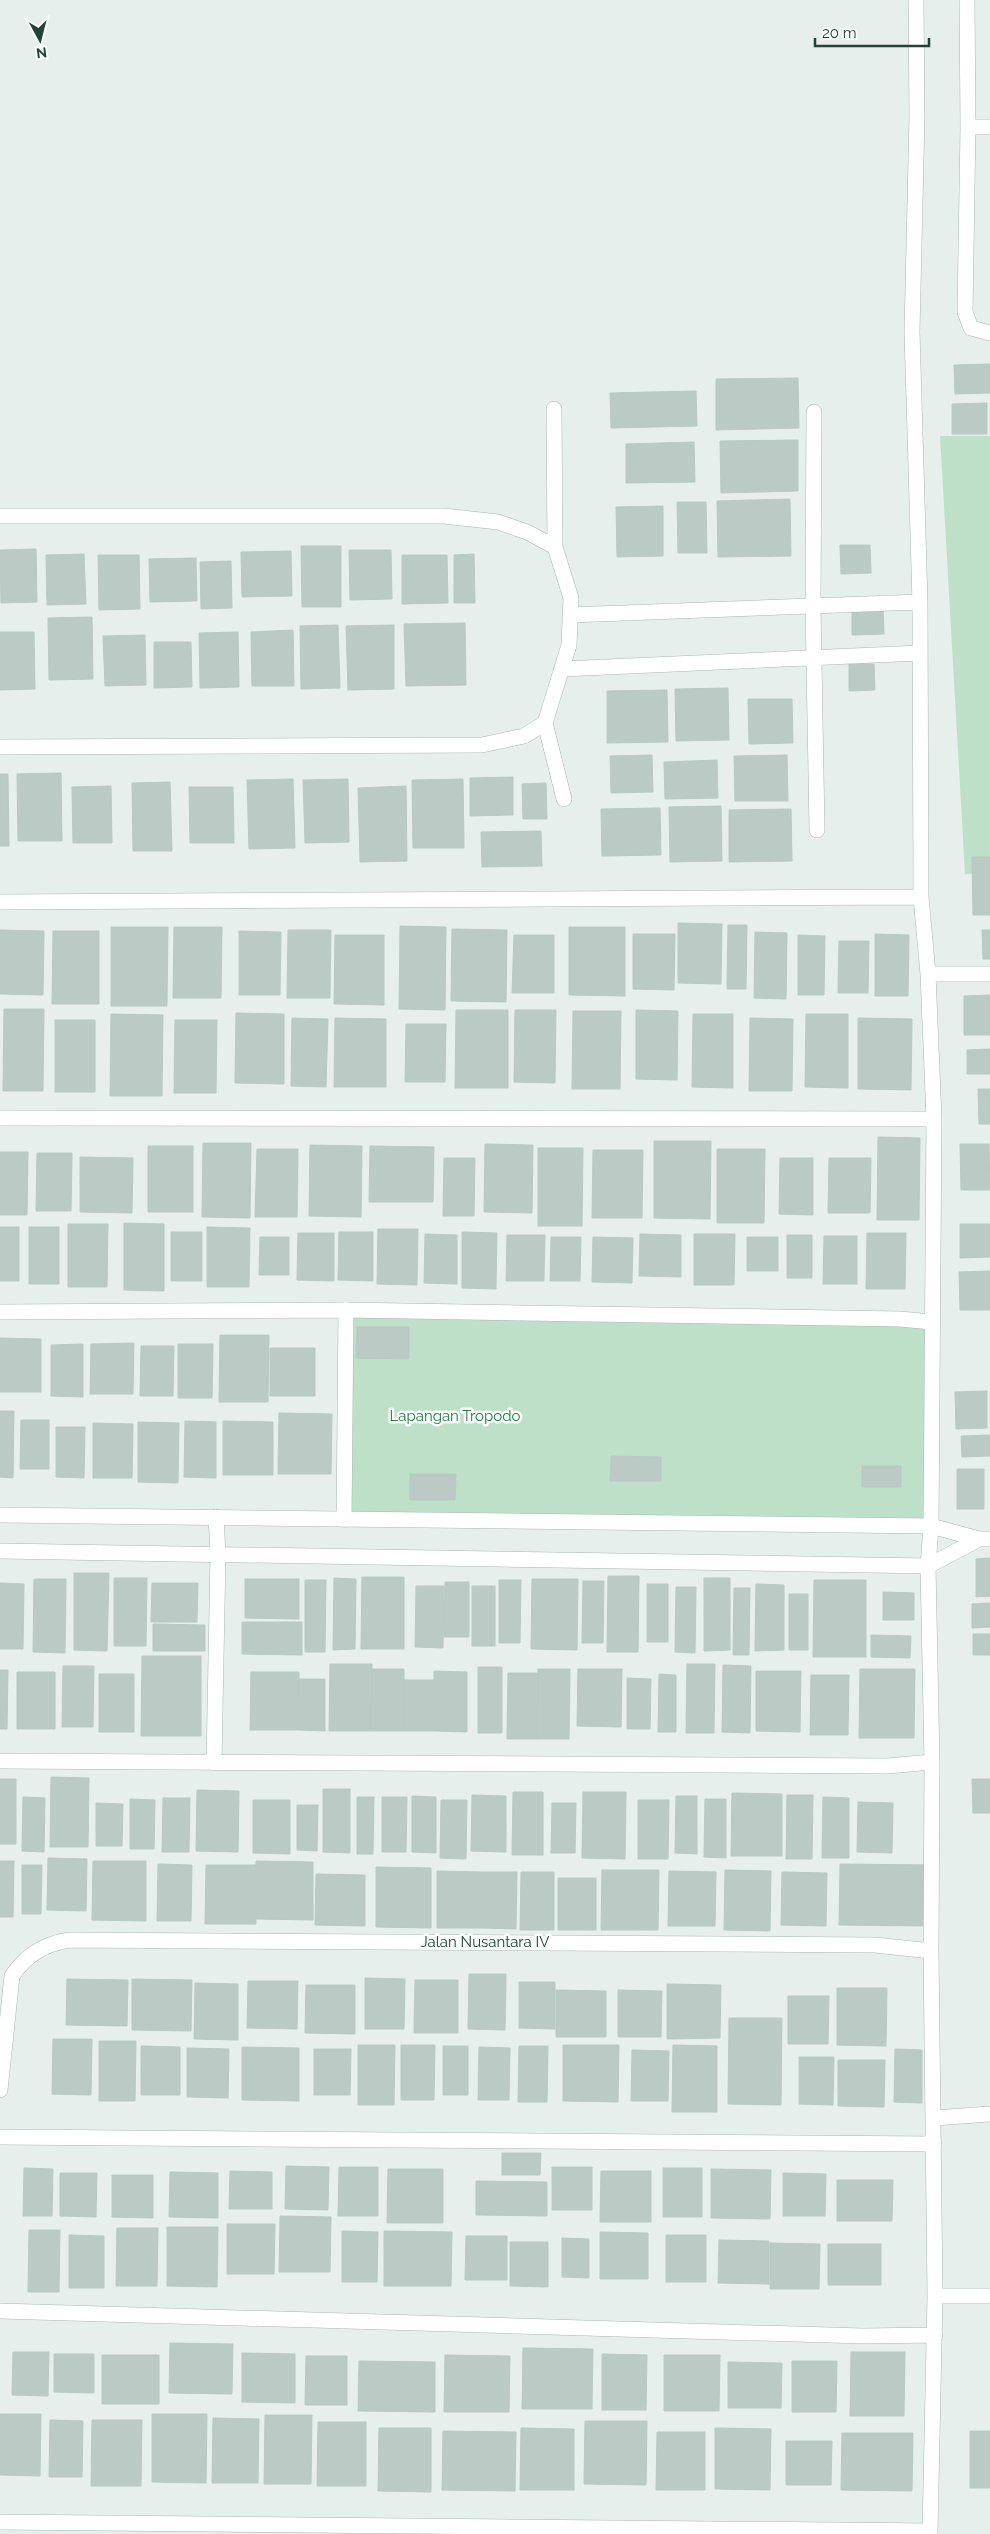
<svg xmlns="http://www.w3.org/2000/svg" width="990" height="2534" font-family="Raleway,sans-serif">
	<rect width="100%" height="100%" fill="#e6efeb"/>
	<!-- green -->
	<path fill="#bfe0c8" d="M940,436H990V873L965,874Z
		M346,1310L932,1322L931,1526L344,1520Z"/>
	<!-- building -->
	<path fill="#bbcac4" stroke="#b8c9c2" d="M990,364V393L955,394L954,365Z
		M798,378L799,428L716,430V379Z
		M696,391L697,426L611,428L610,393Z
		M987,403V434H952V404Z
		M798,440V491L721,493L720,441Z
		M694,442L695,482L626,483V444Z
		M790,499L791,556L718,557L717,501Z
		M677,502H706L707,553H678Z
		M663,506V556L617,557L616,507Z
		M840,545H870L871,573L841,574Z
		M301,546H341V607H302Z
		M36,549L37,602L1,603L0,550Z
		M349,550H391L392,599L350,600Z
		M291,551L292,596L242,597L241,552Z
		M84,554L86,604L47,605L46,555Z
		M474,554L475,603H454V555Z
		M98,555H139L140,609L99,610Z
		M402,555H447L448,603L402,604Z
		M196,558L197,601L150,602L149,559Z
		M231,561L232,608L201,609L200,562Z
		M852,608H883L884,634L852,635Z
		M92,617L93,679L49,680L48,618Z
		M465,623L466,685L406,686L404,624Z
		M338,625L340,688L301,689L300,626Z
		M394,625V689L348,690L346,626Z
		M293,630L294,686H252L251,632Z
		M0,632H34L35,689L0,690Z
		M238,632L239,687L200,688L199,633Z
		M145,635L146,685L105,686L103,636Z
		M154,642H191L192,687L154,688Z
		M849,664H874L875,690L849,691Z
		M728,688L729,740L676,741L675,689Z
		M667,690L668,742L607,743V691Z
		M748,699H792L793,743L749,744Z
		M652,755L653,792L611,793L610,756Z
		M787,755L788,801H735L734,756Z
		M717,760L718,798L665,799L664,762Z
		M61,773L62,841H18L17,774Z
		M0,774H8L9,846H0Z
		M513,777V815L470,816V778Z
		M293,779L295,848L249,849L247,780Z
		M348,779L349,842L305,843L303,780Z
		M463,779L464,848H413L412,780Z
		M170,782L172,851H133L132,783Z
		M546,783L547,819H523L522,784Z
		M111,786L112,843H73L72,787Z
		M406,786L407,861L360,862L358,788Z
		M189,787H233L234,843H190Z
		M721,806L722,861L670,862L669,807Z
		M660,808L661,855L602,856L601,809Z
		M791,809L792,861L729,862V810Z
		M541,831L542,866L482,867L481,832Z
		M972,857H990V915H973Z
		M678,923L722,924L721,984L678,983Z
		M728,925H747L746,989H727Z
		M400,926L446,927L445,1010L399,1009Z
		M111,927H168L167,1006H111Z
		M174,927H222L221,998H173Z
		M569,927H625V996L569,995Z
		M452,929L507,930L506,1002L451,1001Z
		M0,930L44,931L43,995L0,994Z
		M288,930H331L330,998H287Z
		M982,930H990V959H983Z
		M53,931H99V1004H52Z
		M239,931L281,932L280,995H239Z
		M755,932L787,933L786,999L754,998Z
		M633,934H675L674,990L633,989Z
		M875,934L909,935L908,996H875Z
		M335,935H384V1005L334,1004Z
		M514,935H554V993H512Z
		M798,935L825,936L824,995H798Z
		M839,941H869L868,993H838Z
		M990,995V1035H964V996Z
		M4,1009H44L43,1091H3Z
		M456,1010H508V1088H455Z
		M515,1010H556L555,1083L514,1082Z
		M636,1010L678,1011L677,1080L636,1079Z
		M573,1011H621L620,1089H572Z
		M236,1013L284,1014V1084L235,1083Z
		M111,1014L163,1015L162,1096H110Z
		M693,1014H733V1088L692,1087Z
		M806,1014H848V1088L805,1087Z
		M292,1018L328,1019L326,1087L291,1086Z
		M335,1018L386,1019V1087H334Z
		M750,1018L793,1019L792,1091H749Z
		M858,1018L912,1019L911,1090L858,1089Z
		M55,1020H95V1092H55Z
		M175,1020H217L216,1093H174Z
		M406,1024H446L445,1082H405Z
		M990,1049V1074H967V1050Z
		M978,1089H990V1124H979Z
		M878,1137L920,1138L919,1220H877Z
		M654,1141H711L710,1219L654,1218Z
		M203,1143H251L250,1218L202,1217Z
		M485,1144L533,1145L532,1213L484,1212Z
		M960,1144H989L990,1190H961Z
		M310,1145L362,1146L361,1217L309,1216Z
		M148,1146H193V1212H148Z
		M370,1146L434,1147L433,1202H369Z
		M538,1148H583L582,1226H538Z
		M257,1149H298L297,1217H255Z
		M717,1149H765L764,1223H717Z
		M593,1150H643L642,1218H592Z
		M0,1152H28L27,1215H0Z
		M37,1153H72L71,1211H36Z
		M80,1157L133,1158L132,1213L80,1212Z
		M444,1158H475L474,1216H443Z
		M780,1158H813V1215L779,1214Z
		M829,1158H871L870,1213H828Z
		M124,1223L164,1224V1291L124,1290Z
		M68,1224H108L107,1287H68Z
		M960,1224H990V1257L960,1258Z
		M0,1227H19V1281H0Z
		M29,1227H59V1284H29Z
		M207,1227L250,1228L249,1287H207Z
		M378,1229H418L417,1285L377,1284Z
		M171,1232H202V1281H171Z
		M339,1232H373V1281L338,1280Z
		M462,1232L497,1233L496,1289L462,1288Z
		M298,1233H334V1281L297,1280Z
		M867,1233H906L905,1289H866Z
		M425,1234L457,1235V1284L424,1283Z
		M640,1234L681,1235V1277L639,1276Z
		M694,1234H735L734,1285H694Z
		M507,1235H545L544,1281H506Z
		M787,1235H812V1278H787Z
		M824,1236H857V1284H823Z
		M260,1237H289V1275H259Z
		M551,1237H581L580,1281H550Z
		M593,1237L633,1238L632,1283L592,1282Z
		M747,1237H778V1271H747Z
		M990,1271V1310H960L959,1272Z
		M357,1327H409V1359L356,1358Z
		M220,1335H269L268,1402H219Z
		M0,1338L41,1339V1392H0Z
		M134,1343L133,1394H90L91,1344Z
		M83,1344V1397L51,1396V1345Z
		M178,1344H213L212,1398H178Z
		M141,1346H174L173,1396H140Z
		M270,1348H315V1396H270Z
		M987,1391V1428L956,1429L955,1392Z
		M0,1411H14L13,1478L0,1477Z
		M279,1413L332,1414L331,1474H278Z
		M21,1420H49V1469H20Z
		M185,1421L216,1422V1478L184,1477Z
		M223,1421L273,1422V1475H223Z
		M138,1422L179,1423L178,1483L138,1482Z
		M93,1423L133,1424L132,1478H93Z
		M56,1427H85L84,1478L56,1477Z
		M990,1435V1456L962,1457L961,1436Z
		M611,1456L661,1457V1481H610Z
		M862,1466H901V1487H862Z
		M957,1469H984V1509H957Z
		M410,1474H456L455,1500H410Z
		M990,1558V1596L976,1597V1559Z
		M74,1573H109L107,1651L74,1650Z
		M608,1576H639L638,1652H607Z
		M362,1577H404V1649H361Z
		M114,1578H147L146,1646H114Z
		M334,1578L356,1579L355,1649L333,1650Z
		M704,1578H730V1650L704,1651Z
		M34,1579H66L65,1653L33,1652Z
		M245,1579H299V1619L245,1618Z
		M532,1579H578L577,1650L531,1649Z
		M305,1580H326L325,1652H305Z
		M499,1580H521L520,1643H499Z
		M814,1580H866V1657H813Z
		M583,1581H604L603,1643H582Z
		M445,1582H469V1637H444Z
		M0,1583L24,1584L23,1649H0Z
		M152,1583H198L197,1622H151Z
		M647,1584H668V1642H647Z
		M756,1584L784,1585V1650L755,1651Z
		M416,1586H444L443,1648L415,1647Z
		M472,1586H495V1646H472Z
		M676,1587H696L695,1653L675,1652Z
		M734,1588H750L749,1655H733Z
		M883,1592L914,1593V1620H883Z
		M789,1594H808V1650H789Z
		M990,1603V1627L972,1628V1604Z
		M242,1622H302V1655L242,1654Z
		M153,1624L205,1625V1651H153Z
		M973,1634H990V1655H973Z
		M871,1635L911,1636L910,1658L871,1657Z
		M142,1656H201V1736H141Z
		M330,1664H372L371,1731H329Z
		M687,1664H715L714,1733H686Z
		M723,1665L751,1666L750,1733L722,1732Z
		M63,1666H94L93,1727H62Z
		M478,1667H502V1733H478Z
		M372,1669H404V1731H371Z
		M538,1669H570L569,1739H537Z
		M578,1669H622L621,1727L577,1726Z
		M860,1669H915L914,1738H859Z
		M0,1670H8L7,1729H0Z
		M434,1671L467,1672V1732L434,1731Z
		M756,1671H801L800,1732L756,1731Z
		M17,1672H55V1729H17Z
		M251,1672H299L298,1730H250Z
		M508,1673H538L537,1739H507Z
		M99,1674H134V1732H99Z
		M659,1674L676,1675V1732H658Z
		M811,1675H849L848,1735H810Z
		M627,1678L651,1679L650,1729H627Z
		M298,1679H325V1731L298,1730Z
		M404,1680H434V1731H404Z
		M51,1777L89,1778L88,1847H50Z
		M0,1779H16V1844H0Z
		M972,1779H990V1813H973Z
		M323,1789H350V1853L323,1852Z
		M197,1790L239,1791L238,1852L196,1851Z
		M513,1792H543V1855H512Z
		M583,1792H626L625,1859L582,1858Z
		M732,1793L782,1794V1856H731Z
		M472,1795L506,1796V1852L471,1851Z
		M787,1795H813L812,1859H786Z
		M412,1796L436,1797V1853L412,1852Z
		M676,1796H697V1854L675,1853Z
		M23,1797L45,1798L44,1852L22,1851Z
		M357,1797H374L373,1854H357Z
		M382,1797H407L406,1852H382Z
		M823,1797L849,1798V1858H822Z
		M163,1798H190L189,1852H162Z
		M130,1799L155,1800L154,1849H130Z
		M705,1799H726V1858L704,1857Z
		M253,1800H290V1854L253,1853Z
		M441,1800H467L466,1859L440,1858Z
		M638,1800H669L668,1859H638Z
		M858,1802L893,1803L892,1853L857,1852Z
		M96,1803L123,1804L122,1846H96Z
		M552,1803H576L575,1853H551Z
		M297,1805H318L317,1851L297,1850Z
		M48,1858L87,1859L86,1911L47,1910Z
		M0,1861H14L13,1917H0Z
		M93,1861H146V1921L92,1920Z
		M256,1861L313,1862V1920L256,1919Z
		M158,1864L192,1865L191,1921H157Z
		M840,1864L928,1865L927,1926L839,1925Z
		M22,1865H42L41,1914H22Z
		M206,1865H256V1924H205Z
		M376,1867L431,1868V1928L376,1927Z
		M602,1870H659L658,1930H601Z
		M725,1870L771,1871L770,1931L724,1930Z
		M437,1871L481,1872V1928H437Z
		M669,1871L716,1872L715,1926H668Z
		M481,1872H517L516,1929L481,1928Z
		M521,1872H554V1930H520Z
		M782,1872L827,1873L826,1926L781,1925Z
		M316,1874L365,1875V1926L315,1925Z
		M558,1878H596V1930H558Z
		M469,1974H506L505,2030L468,2029Z
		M365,1978L405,1979L404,2029H365Z
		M67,1979L128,1980L127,2026L66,2025Z
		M132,1979L192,1980L191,2031L132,2030Z
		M415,1980H458V2033H414Z
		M248,1981H298L297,2029L247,2028Z
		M519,1982H555V2029L519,2028Z
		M195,1983L238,1984V2040L194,2039Z
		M667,1984L721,1985L720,2038L667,2039Z
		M306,1985H355V2034L305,2033Z
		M837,1988H887L886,2046L837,2045Z
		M556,1990L606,1991V2037H556Z
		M618,1990L662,1991L661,2037H618Z
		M788,1996H829L828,2044H788Z
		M729,2018H782L781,2105L728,2104Z
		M53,2039H92L91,2095L52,2094Z
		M99,2041H136L135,2101H99Z
		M358,2045H395L394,2105H358Z
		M401,2045H435L434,2100H401Z
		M563,2045H619L618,2102L563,2101Z
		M673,2045L717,2046V2112H672Z
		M141,2046L180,2047V2095H141Z
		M443,2046H468V2095H443Z
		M519,2046H548L547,2102H518Z
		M242,2047L299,2048V2101L242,2100Z
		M479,2047L510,2048L509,2100H478Z
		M187,2048L229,2049L228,2098L187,2097Z
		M314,2049H351L350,2095H314Z
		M895,2049L922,2050V2103L894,2102Z
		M632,2050L669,2051L668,2101H631Z
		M799,2057H834L833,2105L799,2104Z
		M838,2060H885L884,2107L838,2106Z
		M502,2153H541L540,2175H502Z
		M286,2166L329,2167L328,2210L285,2209Z
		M339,2167H378V2216H338Z
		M552,2167H592V2210H552Z
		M24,2168L53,2169L52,2216H23Z
		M663,2168H702V2217H663Z
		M388,2169H443V2223H387Z
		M711,2169L771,2170L770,2219L711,2218Z
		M230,2171L272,2172V2209H229Z
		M601,2171H651V2222H600Z
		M170,2172L218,2173V2218L169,2217Z
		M60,2173H97L96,2217L60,2216Z
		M783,2173L826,2174L825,2216H783Z
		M112,2175H153V2218L112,2217Z
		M837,2180H893L892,2221H837Z
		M476,2181L547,2182V2216L476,2215Z
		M280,2216L331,2217L330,2272H279Z
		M227,2224H275L274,2274H227Z
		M167,2227H218L217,2287L167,2286Z
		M117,2228H158L157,2286H116Z
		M29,2230H60L59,2292H28Z
		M342,2231L378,2232L377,2282H342Z
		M384,2231L452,2232L451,2286H384Z
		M600,2232L648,2233V2279H600Z
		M69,2235L104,2236V2288H69Z
		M666,2235H706V2282H666Z
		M466,2236H507V2280H465Z
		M562,2238L589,2239V2278L562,2277Z
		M719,2240L769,2241V2284L718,2283Z
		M510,2242H548V2287L510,2286Z
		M770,2243L820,2244L819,2289H770Z
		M828,2244H881V2285H828Z
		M170,2343L233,2344L232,2394L169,2393Z
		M523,2348L593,2349L592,2409H522Z
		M13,2352H49L48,2396L12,2395Z
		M851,2352H905L904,2416H850Z
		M242,2353L295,2354V2403L242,2402Z
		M54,2354H94V2393L54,2392Z
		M602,2354L647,2355L646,2410H602Z
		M102,2355H159V2404H102Z
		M445,2355L510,2356L509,2412H444Z
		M664,2355H720L719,2411H664Z
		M306,2356H347V2405H305Z
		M359,2361L435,2362V2412L358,2411Z
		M792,2361H837L836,2412H792Z
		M728,2362L782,2363L781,2408H728Z
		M0,2414H41L40,2476L0,2475Z
		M152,2414H207L206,2483L152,2482Z
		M265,2415H312L311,2484H264Z
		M213,2418L259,2419L258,2483H212Z
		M50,2420L83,2421L82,2477H49Z
		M92,2420H142L141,2486H91Z
		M585,2421H647L646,2485L584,2484Z
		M318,2422H366V2486H317Z
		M379,2428H431V2492L378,2491Z
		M521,2428L574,2429V2490H520Z
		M715,2428L771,2429L770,2490L715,2489Z
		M443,2431L516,2432L515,2491L442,2490Z
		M970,2431H990V2488H970Z
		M657,2432H705V2490H656Z
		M842,2433H913L912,2491L841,2490Z
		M786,2441H832L831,2485H786Z"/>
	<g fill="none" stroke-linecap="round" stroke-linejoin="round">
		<defs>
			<path id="minor" d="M916,0L917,116L912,332L920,602L921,897L928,974L934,1119L931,1526L928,1566L932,1762L931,1951L935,2296L930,2534
				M967,0L968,127L965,312L971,328L990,333
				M968,127H990
				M554,409L555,547L571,598L569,645L545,723L564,799
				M814,412L813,607L817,830
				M0,516H444L498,522L527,532L555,547
				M570,615L920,602
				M562,669L920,653
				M0,747L482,745L524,736L545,723
				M0,902L921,897
				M928,974H990
				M0,1118L934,1119
				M0,1312L346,1310L900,1319L932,1322
				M0,1515L931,1526L979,1539H990
				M344,1520L346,1310
				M0,1551L928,1566L979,1539
				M0,1761L887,1766L932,1762
				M214,1763L218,1554L216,1517
				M0,2090L12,1976C26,1955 44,1944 69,1940L875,1945L931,1951
				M934,2118L990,2114
				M0,2137L934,2144
				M935,2296H990
				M0,2311L863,2336L935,2335
				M0,2522L930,2531"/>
		</defs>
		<!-- minor casing -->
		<use href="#minor" stroke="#a8b8b2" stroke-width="16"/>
		<!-- minor -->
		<use href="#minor" stroke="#fff" stroke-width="15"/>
	</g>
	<g text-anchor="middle" stroke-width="5" stroke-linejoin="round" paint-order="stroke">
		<!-- park labels -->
		<g font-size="15" fill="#2d7a4b" stroke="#f7fbf9">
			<text x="455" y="1421">Lapangan Tropodo</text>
		</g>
		<!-- street labels -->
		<g font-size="15" fill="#24423a" stroke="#f7fbf9">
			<text x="485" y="1947">Jalan Nusantara IV</text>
		</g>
	</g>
	<!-- north arrow -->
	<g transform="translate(40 40) rotate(173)" stroke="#f7fbf9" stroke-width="4" paint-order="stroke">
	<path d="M0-4L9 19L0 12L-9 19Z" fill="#24423a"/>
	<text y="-8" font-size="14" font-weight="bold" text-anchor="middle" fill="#24423a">N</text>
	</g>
	<!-- scale -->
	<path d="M815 38v8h114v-8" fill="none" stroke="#24423a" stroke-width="2.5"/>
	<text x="822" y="38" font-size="15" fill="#24423a" stroke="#f7fbf9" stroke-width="4" paint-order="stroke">20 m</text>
</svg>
